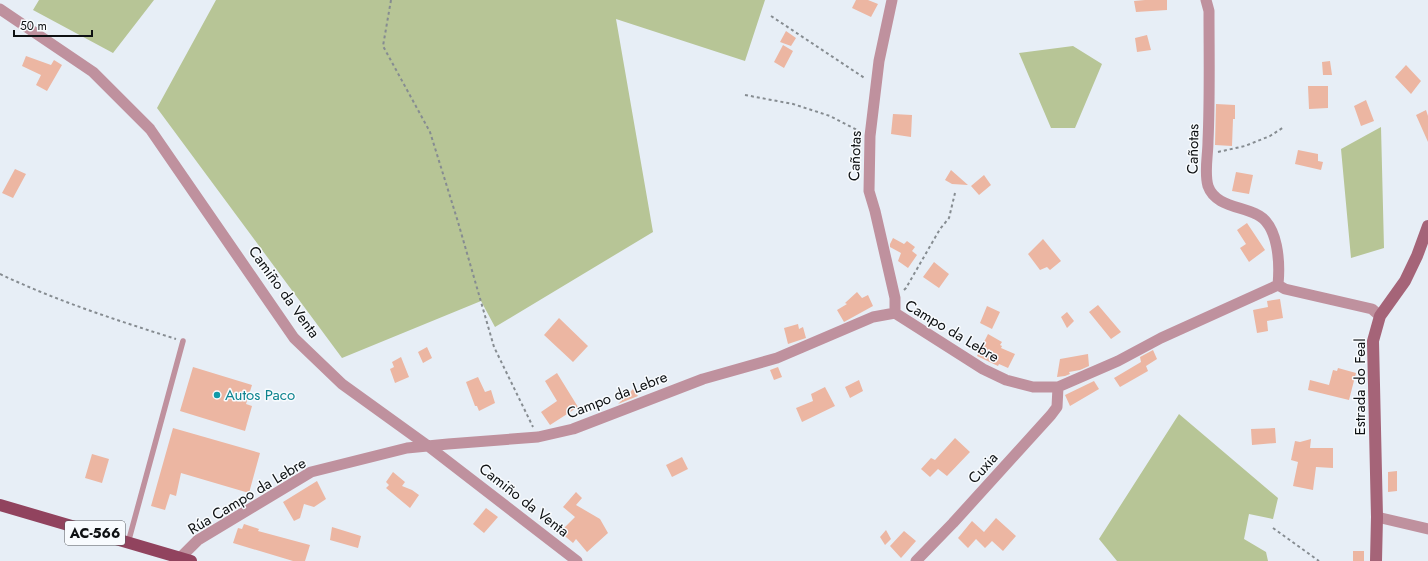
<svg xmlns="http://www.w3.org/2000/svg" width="1428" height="561" font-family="Jost,sans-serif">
	<rect width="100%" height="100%" fill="#e7eef6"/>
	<!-- green -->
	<path fill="#b7c596" d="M39,0H154L113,53L33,10Z
		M216,0H765L745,61L616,19L653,232L495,327L481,301L342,358L157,108Z
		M1073,46L1102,64L1075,128H1051L1019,53Z
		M1381,127L1384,248L1351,258L1341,149Z
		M1179,414L1278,498L1273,519L1249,514L1244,539L1266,552L1268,561H1117L1099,539Z"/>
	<!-- building -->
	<path fill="#ecb6a2" d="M856,0H868L878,4L871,17L852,8Z
		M1145,0H1167V10L1136,12L1134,1Z
		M786,31L796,38L791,46L780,42Z
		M1147,35L1151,50L1137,52L1135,38Z
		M783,45L793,51L784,68L774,62Z
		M26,56L51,65L54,60L62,65L47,91L36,85L41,75L22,66Z
		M1330,61L1332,75H1323L1322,62Z
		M1406,65L1421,81L1411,94L1395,77Z
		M1308,86H1328V108L1309,109Z
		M1366,100L1374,121L1361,126L1354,106Z
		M1216,104L1235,105V119H1233L1232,146L1215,145Z
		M1426,110L1428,116V142L1416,115Z
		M893,114L912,115L911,137L891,134Z
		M1298,150L1318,154V161L1323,162L1321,170L1295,164Z
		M15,169L26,174L13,198L2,193Z
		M951,170L968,185L952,184L945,180Z
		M1236,172L1253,175L1249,194L1232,191Z
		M984,175L991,185L979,195L971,186Z
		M1247,223L1265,250L1249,262L1240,248L1246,244L1237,230Z
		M893,238L904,244L907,241L915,247L912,251L917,255L908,268L898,261L901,253L890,247V244Z
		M1043,239L1061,261L1050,270L1047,267L1040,270L1028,254Z
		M934,262L949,274L939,288L923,277Z
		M857,292L862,298L868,295L873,306L844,322L837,310L847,304L845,303Z
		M1280,299L1283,318L1267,321L1268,331L1257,333L1253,310L1268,307L1267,301Z
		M1098,305L1121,332L1111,339L1089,312Z
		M987,306L1000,312L992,329L980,323Z
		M1067,312L1074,321L1067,328L1061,317Z
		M559,318L588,346L573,362L544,335Z
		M798,324L799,329L803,327L806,338L788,344L784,328Z
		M988,334L1002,342L1000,345L1002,346L1001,348L1015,354L1008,368L999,364L998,366L977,356Z
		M427,347L432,358L423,363L418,352Z
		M1153,350L1157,359L1146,366L1148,371L1120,387L1114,378L1141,362L1140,357Z
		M1088,354L1089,366L1080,370L1069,372L1070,374L1065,376L1057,377L1060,359Z
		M401,357L409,377L395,383L390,369L394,367L392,362Z
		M193,367L252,385L246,404L252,406L245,431L180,411Z
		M778,367L782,377L774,380L770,370Z
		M1338,368L1356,373L1349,400L1308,390L1310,380L1329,385L1333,370L1337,371Z
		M557,373L578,407L550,425L541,412L557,401L545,381Z
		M478,377L485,392L491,390L495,403L479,411L477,406H475L466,382Z
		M859,380L863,391L850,398L845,387Z
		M1094,381L1099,389L1070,406L1065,395Z
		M825,387L835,406L802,422L796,408L813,401L811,394Z
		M633,389L638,396L618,404Z
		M173,428L260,453L249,493L181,473L176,496L170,494L165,510L151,506Z
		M1275,428L1276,443L1252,445L1251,429Z
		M955,438L970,452L947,476L938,469L930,477L921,469L931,458L935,460Z
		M1311,439L1310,448H1333V468L1316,467L1313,490L1293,486L1298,462L1291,460L1295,441L1300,442Z
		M92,454L109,459L102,483L85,478Z
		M682,457L688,469L672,477L666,465Z
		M1397,471V491L1388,492V472Z
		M393,472L405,482L402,486L412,490L419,495L410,508L386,488L389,485L386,482Z
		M317,481L326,499L314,507L304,504L300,518L294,521L283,502Z
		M576,492L582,498L576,505L600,519L608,533L587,552L576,539L573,543L560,532L575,517L563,507Z
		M486,508L498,517L484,533L473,524Z
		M996,518L1016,536L1003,551L992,541L985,548L976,539L968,548L958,538L972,521L984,532Z
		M244,524L259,529L258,531L310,545L305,561H293L233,543L238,528L242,529Z
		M332,527L361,536L358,548L330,540Z
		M886,530L891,539L885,545L880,537Z
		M904,531L916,541L901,558L890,546Z
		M1353,551H1364V561H1353Z"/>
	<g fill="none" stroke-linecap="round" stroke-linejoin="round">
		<!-- path -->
		<path stroke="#868c91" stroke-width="2" stroke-dasharray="3 3" stroke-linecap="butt" d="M391,0L383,46L430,132L458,222L494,347L533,427
			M771,16L866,79
			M745,95L793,104L830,116L861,132
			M1218,152L1245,146L1270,136L1284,127
			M0,274C57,301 116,320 176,339
			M904,290L906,288L940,229L949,218L955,193
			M1273,528L1319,561"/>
		<!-- lane -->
		<path stroke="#bf919e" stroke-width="5.5" d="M128,543L183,341"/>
		<!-- street -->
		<path stroke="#bf919e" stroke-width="11" d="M892,0L879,61L870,136L869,191L875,211L895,298V313
			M1206,0L1209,11C1209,54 1210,98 1208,141C1208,156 1204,172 1208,186C1215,206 1240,206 1256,214C1279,224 1280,264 1278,285
			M0,9L93,72L150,129L294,338L342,384L428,446L577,561
			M1377,517L1428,529
			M180,558L198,540L311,472L407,448L448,444L538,437L573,429L703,379L777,358L873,317L895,313L983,369L1006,380L1033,387H1058L1118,361L1161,338L1278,285L1285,289L1372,309L1380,316
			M916,561L953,523L1051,415L1057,407L1058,387"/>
		<!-- secondary -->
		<path stroke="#a56478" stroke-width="12" d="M1376,561L1377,517L1373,341L1380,316L1405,281L1417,256L1428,226"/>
		<!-- primary -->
		<path stroke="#91435e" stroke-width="12" d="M0,505L191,561"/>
	</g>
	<!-- markers -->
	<circle fill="#0f9aa8" stroke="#f8fbfe" stroke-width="1.5" cx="217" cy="395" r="4"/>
	<g text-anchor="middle" stroke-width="3" stroke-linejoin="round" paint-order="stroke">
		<!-- shield labels -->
		<rect fill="#f8fbfe" stroke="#54575a" stroke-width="1" x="65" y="521" width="60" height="24" rx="3"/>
		<g font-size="14" font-weight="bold" fill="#0e1113">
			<text x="95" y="538">AC-566</text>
		</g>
		<!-- street labels -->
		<g font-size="15" fill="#0e1113" stroke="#f8fbfe">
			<text transform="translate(1193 149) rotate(-89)" y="5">Cañotas</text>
			<text transform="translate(855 156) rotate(-88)" y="5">Cañotas</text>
			<text transform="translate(284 292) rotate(54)" y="5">Camiño da Venta</text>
			<text transform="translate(952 331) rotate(31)" y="5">Campo da Lebre</text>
			<text transform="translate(1360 387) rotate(-90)" y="5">Estrada do Feal</text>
			<text transform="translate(617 395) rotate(-21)" y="5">Campo da Lebre</text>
			<text transform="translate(983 468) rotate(-48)" y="5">Cuxia</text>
			<text transform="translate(247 496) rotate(-31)" y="5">Rúa Campo da Lebre</text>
			<text transform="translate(524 500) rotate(38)" y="5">Camiño da Venta</text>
		</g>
		<!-- culture labels -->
		<g font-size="15" fill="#0d838f" stroke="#f8fbfe" text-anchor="start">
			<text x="225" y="400">Autos Paco</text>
		</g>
	</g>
	<!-- scale -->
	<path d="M14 30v6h78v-6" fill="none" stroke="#0e1113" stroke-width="2"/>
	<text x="20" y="30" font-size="12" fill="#0e1113" stroke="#f8fbfe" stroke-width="3" paint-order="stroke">50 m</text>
</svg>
